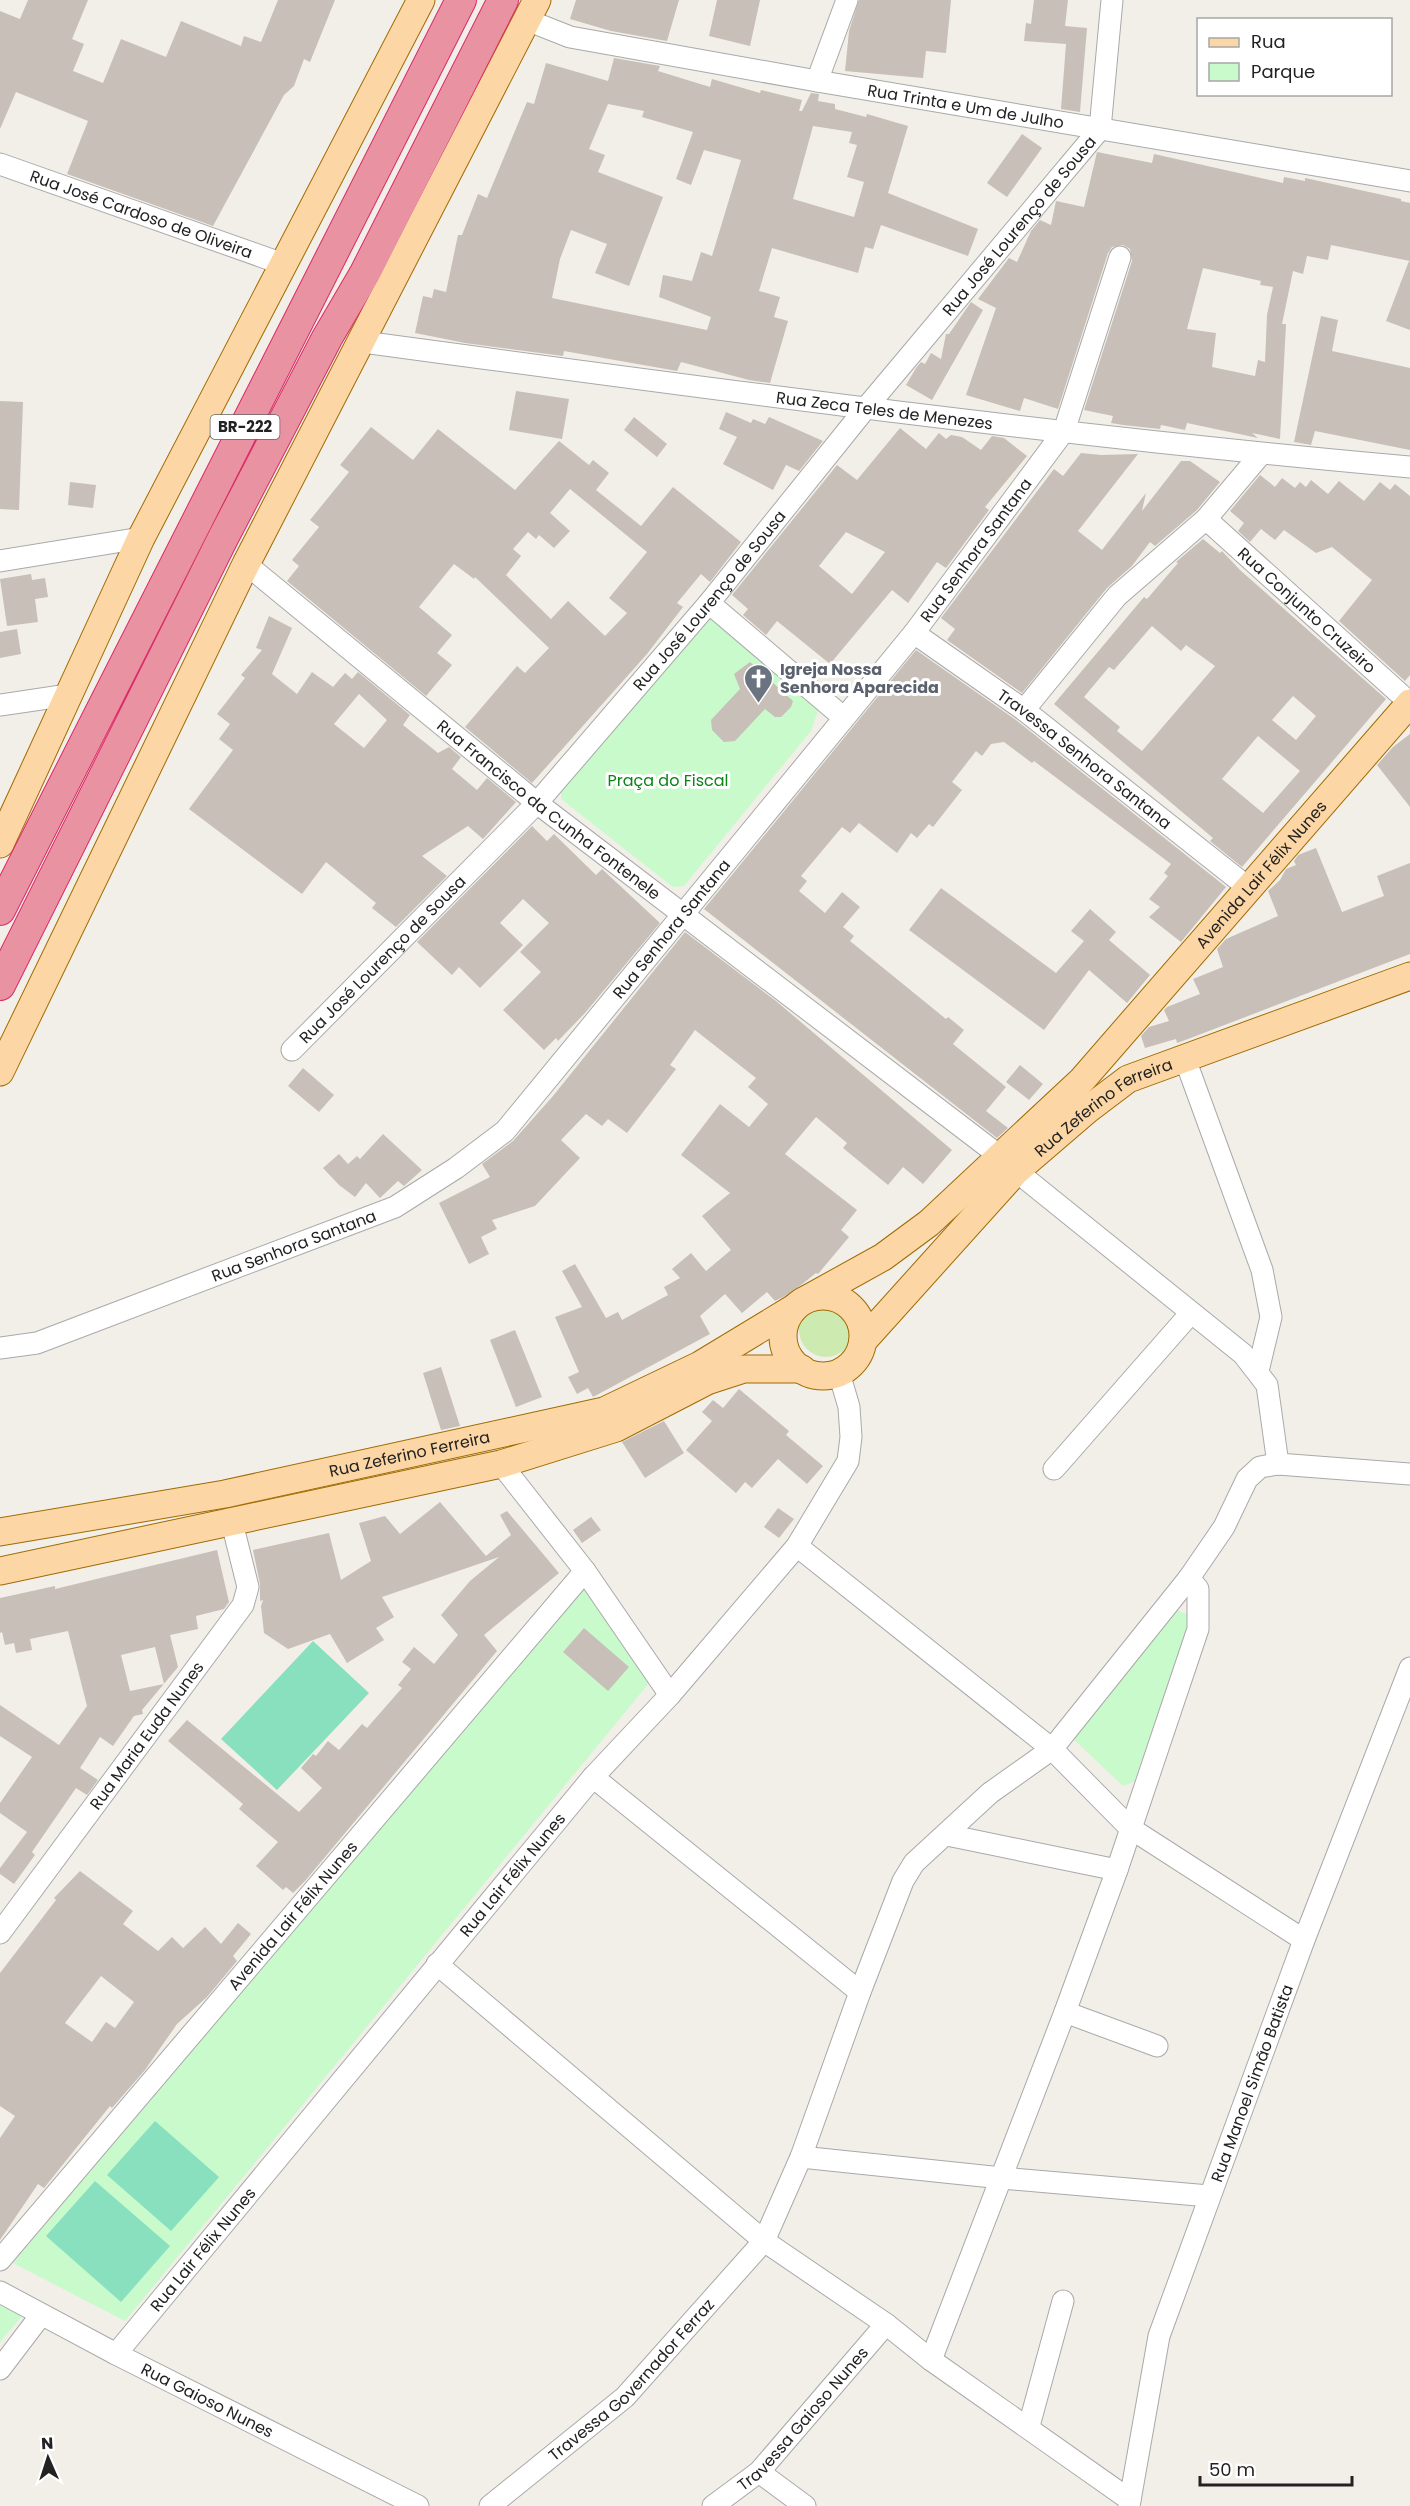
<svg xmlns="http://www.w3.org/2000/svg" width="1410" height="2506" font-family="Poppins,sans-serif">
	<rect width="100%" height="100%" fill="#f2efe9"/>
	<!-- grass -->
	<path fill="#cdebb0" d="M799 1330a27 27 0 1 1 54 0a27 27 0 1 1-54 0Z"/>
	<!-- park -->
	<path fill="#c8facc" d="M709,614L814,701L818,711L811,731L684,886L673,887L561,799V790Z
		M583,1588L654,1677L125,2321L13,2263Z
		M1177,1610L1186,1614L1191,1621L1134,1782L1123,1786L1069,1735Z
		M0,2303L22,2316L0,2342Z"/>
	<!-- pitch -->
	<path fill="#88e0be" d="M313,1641L369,1693L277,1790L221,1739Z
		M155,2121L219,2177L171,2231L107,2175Z
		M95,2181L170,2246L121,2302L46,2236Z"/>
	<!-- building -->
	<path fill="#c7bfb8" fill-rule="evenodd" d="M28,0H88L72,39L84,44L73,71L103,83L121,39L166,57L181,21L241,46L244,36L261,42L278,0H335L310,62L304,59L294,86L284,95L213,226L67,174L88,121L16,92L0,129V11L20,19Z
		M576,0H679L667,41L611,31L570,19Z
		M717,0H760L750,46L709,36Z
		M859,0H951L946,53L926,51L923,78L845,71L849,31Z
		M1034,0H1068L1065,26L1087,28L1080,112L1061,109L1066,44L1024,41L1026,23L1031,24Z
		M614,58L660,66L658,71L710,87L712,79L760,93L761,90L802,100L799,111H802L811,93L819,94L818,101L835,104V109L866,117L867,114L908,126L888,193L978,229L968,256L881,225L873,249L865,247L858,273L772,248L759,291L780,297L774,317L788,321L770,383L749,380L681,362L677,371L564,351L563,356L465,343L415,333L423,296L432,298L434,289L446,292L458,235H462L478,194L487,198L527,102L534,104L546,63L608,81ZM608,104L644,111L642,117L693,132L676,179L691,185L704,150L741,160L712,256L701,252L692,281L663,275L659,297L711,317L707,330L552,298L560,259L571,230L607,244L595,273L629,286L663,197L598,172L605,155L589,149ZM813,126L852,132L849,143L857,145L847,177L864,182L854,217L793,199Z
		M1022,134L1042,148L1007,197L987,183Z
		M1097,152L1152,163L1154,154L1283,183L1284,177L1305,181V178L1401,199V201L1410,203V261L1331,245L1328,260L1307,256L1303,274L1293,271L1282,324H1286L1280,439L1252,433L1258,438L1187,423L1185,430L1161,425L1160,429L1123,425L1111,423L1113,416L1084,410L1132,261L1130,249L1123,245L1112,247L1108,253L1058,409L1024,398L1020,411L966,395L996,308L978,299L1009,258L1017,262L1031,231L1040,220L1051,225L1056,201L1084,207ZM1203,268L1261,281L1260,285L1273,287L1267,315L1265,362L1258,360L1255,376L1212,367L1216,333L1187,329Z
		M1409,261L1410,262V330L1386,321Z
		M971,302L983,310L932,400L906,385L916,368L921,362L925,364L931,353L941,359L946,334H949Z
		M1321,316L1338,320L1332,351L1410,368V450L1315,431L1311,445L1294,442Z
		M516,391L569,399L562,439L509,430Z
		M0,401L23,402L19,510L0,509Z
		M726,412L751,423L753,419L765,424L769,417L823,441L799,471L786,465L773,490L723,464L737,437L719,429Z
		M634,417L667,444L657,457L624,430Z
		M371,427L413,460L438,429L515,490L559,441L589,465L593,460L609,473L596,490L641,526L673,487L741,542L710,582L701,574L677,603L683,607L647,654L532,783L465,727L517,666L525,673L549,648L475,577L474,579L454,564L419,607L452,635L437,653L452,665L426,696L287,581L299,566L292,560L319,527L310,520L349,472L340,465ZM570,489L647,552L609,598L627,613L605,636L568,601L551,619L506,575L521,556L513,549L528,532L536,539L539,535L554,548L570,531L550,513Z
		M900,428L926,449L939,433L946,439L951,435L962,437L981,450L992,436L1004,438L1027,456L985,507L989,510L946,568L937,562L908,603L892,590L830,664L777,621L766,635L743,615L748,609L732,595L837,465L857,480ZM846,532L885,552L852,594L819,566Z
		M1081,453L1101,455L1138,454L1078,531L1102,550L1146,493L1142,511L1181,461H1190L1220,482L1197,510L1155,546L1150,542L1132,566L1107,588L1022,693L947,640L955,629L941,618L1054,469L1063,476Z
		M1260,475L1275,487L1282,478L1295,488L1300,482L1306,487L1311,480L1328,494L1339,481L1364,501L1380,482L1390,490L1395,484L1410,496V675L1405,681L1339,621L1372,580L1332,547L1316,553L1284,530L1275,540L1261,529L1250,542L1238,531L1244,523L1230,511Z
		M70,482L96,485L93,508L68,505Z
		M1203,539L1220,553L1222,551L1240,570L1386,699L1242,867L1210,841L1213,838L1054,704L1144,597L1147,599L1178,563L1176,562ZM1152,626L1181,651L1186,645L1215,666L1142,751L1117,731L1120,727L1084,697L1109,667L1114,670ZM1293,696L1316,716L1296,740L1272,720ZM1258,736L1300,771L1263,813L1222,779Z
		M31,574L32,580L45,578L48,597L35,599L38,622L7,626L0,579Z
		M269,616L292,628L272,674L297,694L312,672L333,687L345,673L352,679L358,672L410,715L403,725L438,753L449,747L461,757L452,769L477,790L487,778L516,802L483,839L468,826L422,856L447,876L396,927L372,908L376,903L326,862L302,894L189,809L233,750L219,739L230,724L217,714L245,678L241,675L262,650L256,648ZM359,694L387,720L364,748L334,724Z
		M17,629L21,654L0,658V632Z
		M916,650L1016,720L1226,887L1181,942L1149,917L1160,907L1149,899L1168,876L1164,873L1171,864L1034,761L1032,763L1004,742L991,744L982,756L976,751L952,782L962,790L933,827L929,824L917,838L911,833L897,853L859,823L850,833L842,827L801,876L807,881L799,891L825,913L842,892L860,907L843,927L854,936L850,941L946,1019L948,1017L964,1030L953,1044L1006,1087L986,1111L1008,1128L997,1138L704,909Z
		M750,662L793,701L791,707L781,717H775L765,709L735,741L724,742L712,730L711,720L740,689L734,674Z
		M1410,734V807L1377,765L1393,747Z
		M532,826L547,841L554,834L596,875L602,869L660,923L585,1013L558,1041L556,1038L544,1050L503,1010L541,972L520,952L549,923L523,899L500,923L523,945L480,988L459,967L452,975L417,942Z
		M1316,848L1342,912L1384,896L1377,876L1410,863V954L1188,1039L1177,1043L1176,1039L1145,1048L1141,1036L1149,1027L1169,1021L1164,1010L1167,1007L1200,994L1193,979L1223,967L1217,949L1226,939L1278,916L1268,891L1280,880L1286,869L1296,865L1294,861L1298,855Z
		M941,888L1056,973L1084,941L1071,931L1090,909L1116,932L1109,940L1150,975L1127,1003L1089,970L1044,1030L909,930Z
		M685,932L776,1001L952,1150L923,1184L903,1167L888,1185L843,1148L847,1143L816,1117L785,1154L857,1210L841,1230L849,1237L818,1274L816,1273L791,1293L775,1301L767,1292L742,1313L725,1294L700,1316L710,1334L593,1397L588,1388L577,1394L568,1377L579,1372L555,1317L582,1307L562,1271L575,1264L606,1318L618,1312L622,1320L668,1295L664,1287L680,1278L672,1269L691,1253L706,1271L731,1250L702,1216L730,1193L681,1155L720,1104L749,1127L768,1104L748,1087L756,1078L695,1030L670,1065L676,1069L627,1133L608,1119L602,1126L586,1114L561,1140L580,1158L535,1206L492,1220L497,1229L481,1237L489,1254L469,1264L439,1203L490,1177L482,1164L513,1141L553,1096Z
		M1020,1065L1043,1084L1029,1100L1006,1082Z
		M303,1068L334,1095L319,1112L288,1086Z
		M383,1134L422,1170L404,1186L398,1181L380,1198L366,1183L355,1197L339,1185L323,1168L339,1154L348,1164L357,1156L360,1159Z
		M515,1330L542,1397L516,1407L490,1340Z
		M441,1367L460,1426L441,1430L423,1373Z
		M739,1389L789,1431L786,1435L823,1466L807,1484L778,1459L752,1488L745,1482L736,1493L686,1450L712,1421L702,1412L713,1400L723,1408Z
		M664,1421L684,1453L645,1478L622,1442Z
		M440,1502L486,1556L511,1535L500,1515L507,1511L559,1573L484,1635L497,1651L305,1881L293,1893L286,1887L283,1890L256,1866L278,1842L239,1809L243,1804L168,1741L187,1720L299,1812L322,1788L301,1768L313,1754L316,1756L328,1741L339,1750L362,1724L367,1728L402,1688L398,1685L411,1669L402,1662L414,1647L434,1664L458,1635L441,1615L470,1581L499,1557L382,1597L394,1617L376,1628L384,1640L347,1663L330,1634L288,1649L264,1633L261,1606L263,1600L260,1601V1584L253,1550L329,1533L341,1580L371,1561L359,1523L385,1516L400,1534Z
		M778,1508L794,1519L779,1538L764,1527Z
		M591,1517L601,1530L582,1543L573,1530Z
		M217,1550L229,1602L224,1609L196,1616L198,1629L170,1635L178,1667L142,1710L143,1714L134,1716L113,1746L100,1737L80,1768L98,1780L87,1795L76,1788L32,1852L35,1855L14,1884L0,1874V1868L27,1832L0,1813V1803L32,1757L0,1736V1705L59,1745L87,1706L68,1631L30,1639L32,1650L16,1653L14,1643L5,1645L2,1632L0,1633V1598L55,1586V1589ZM155,1647L164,1684L130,1691L121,1655Z
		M584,1628L629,1667L608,1691L563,1652Z
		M80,1871L133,1911L123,1924L158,1951L172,1937L183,1948L205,1927L221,1944L238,1923L251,1934L233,1956L237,1961L207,1997L177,2024L145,2070L112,2108L110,2106L44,2188L38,2184L0,2240V2138L15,2116L0,2106V1973L56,1900L54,1898ZM101,1976L134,2002L115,2028L106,2022L92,2042L65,2023Z"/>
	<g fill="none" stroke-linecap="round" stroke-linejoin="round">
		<defs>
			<g id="minor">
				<path id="s1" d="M527,20L570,37L817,81L1410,181"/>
				<path d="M817,81L847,0"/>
				<path id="s2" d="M0,164L283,264"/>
				<path id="s3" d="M363,342C711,389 1060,436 1410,467"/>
				<path id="s4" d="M1206,519L1410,703"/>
				<path d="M0,561L141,538"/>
				<path id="s5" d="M246,564L537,803L1001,1157"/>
				<path d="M709,603L843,717"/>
				<path id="s6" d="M914,633L1024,710L1250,889"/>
				<path d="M0,705L68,695"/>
				<path d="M1024,710L1117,596L1206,519L1261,454"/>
				<path id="s7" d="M292,1050L537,803L709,603L865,409L1100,129L1112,0"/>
				<path d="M1185,1059L1262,1270L1271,1317L1258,1371"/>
				<path d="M1016,1171L1243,1354L1267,1385L1278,1464"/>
				<path id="s8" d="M0,1348L37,1343L395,1207L456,1168L505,1131L914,633L1064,431L1120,257"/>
				<path d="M501,1464L585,1571L670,1695"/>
				<path d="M1054,1469L1190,1314"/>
				<path d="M797,1546L1052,1749L1130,1828L1304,1940"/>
				<path d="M593,1777L860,1992"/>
				<path d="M947,1835L1117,1870"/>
				<path id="s9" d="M0,1933L243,1605L248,1587L232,1523"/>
				<path d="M437,1964L764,2241L886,2324L931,2360L1130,2500"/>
				<path d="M1065,2012L1157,2046"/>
				<path d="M801,2157L1002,2178L1209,2196"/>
				<path id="s10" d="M0,2260L585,1571"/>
				<path id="s11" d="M0,2292L116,2354L418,2506"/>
				<path id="s12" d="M116,2354L593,1777L670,1695L797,1546L848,1461L851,1437L849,1407L839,1373"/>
				<path d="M931,2360L1065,2012L1117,1870L1198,1629V1589L1189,1578"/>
				<path d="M0,2369L41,2315"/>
				<path d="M1029,2426L1063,2301"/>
				<path d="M759,2472L805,2506"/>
				<path id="s13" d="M490,2506L625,2397L764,2241L801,2157L860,1992L903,1881L914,1863L990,1793L1052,1749L1189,1578L1224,1527L1247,1479L1260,1467L1278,1464L1410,1474"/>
				<path id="s14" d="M713,2506L759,2472L886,2324"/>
				<path id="s15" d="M1129,2506L1159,2336L1304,1940L1410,1668"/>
			</g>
			<g id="major">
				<path d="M0,844L141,538L421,0"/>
				<path d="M0,1072L246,564L537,0"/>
				<circle cx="823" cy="1336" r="40"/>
				<path id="s16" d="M809,1298L883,1257L929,1223L1082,1080L1410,703"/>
				<path id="s17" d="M863,1341L1016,1171L1087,1110L1128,1079L1410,976"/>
				<path id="s18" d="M0,1532L225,1494L604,1411L700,1365L794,1308"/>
				<path d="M0,1571L501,1464L616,1428L707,1381L744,1369H802"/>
			</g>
			<path id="highway" d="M0,910L461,0
				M0,985L223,538L327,338L365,273L503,0"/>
		</defs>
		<!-- minor casing -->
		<use href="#minor" stroke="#a9a9a9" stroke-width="23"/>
		<!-- major casing -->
		<use href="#major" stroke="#a06b00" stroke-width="29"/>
		<!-- highway casing -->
		<use href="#highway" stroke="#dc2a67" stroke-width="32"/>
		<!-- minor -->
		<use href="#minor" stroke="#fff" stroke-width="21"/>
		<!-- major -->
		<use href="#major" stroke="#fcd6a4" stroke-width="27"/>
		<!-- highway -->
		<use href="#highway" stroke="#e892a2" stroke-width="30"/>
	</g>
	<!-- icons -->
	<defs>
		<symbol id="church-pin" viewBox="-11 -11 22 30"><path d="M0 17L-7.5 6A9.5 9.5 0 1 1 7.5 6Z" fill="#6b7280" stroke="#fff"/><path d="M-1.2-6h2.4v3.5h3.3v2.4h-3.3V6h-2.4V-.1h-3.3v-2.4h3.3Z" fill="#fff"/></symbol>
	</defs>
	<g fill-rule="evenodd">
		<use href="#church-pin" x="742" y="662" width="33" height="45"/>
	</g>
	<g text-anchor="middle" stroke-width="6" stroke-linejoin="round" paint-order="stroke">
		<!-- shield labels -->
		<rect fill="#fff" stroke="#646464" stroke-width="1.5" x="210.5" y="415" width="69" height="24" rx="4.5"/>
		<g font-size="15" font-weight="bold" fill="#222">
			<text x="245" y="432">BR-222</text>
		</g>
		<!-- street labels -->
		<g font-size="16" fill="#222" stroke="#fff">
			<text dy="6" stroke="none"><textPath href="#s1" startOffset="448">Rua Trinta e Um de Julho</textPath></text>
			<text dy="6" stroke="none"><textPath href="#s2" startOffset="150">Rua José Cardoso de Oliveira</textPath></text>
			<text dy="6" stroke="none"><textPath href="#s7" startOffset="1100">Rua José Lourenço de Sousa</textPath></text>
			<text dy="6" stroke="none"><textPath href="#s3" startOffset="526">Rua Zeca Teles de Menezes</textPath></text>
			<text dy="6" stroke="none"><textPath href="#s8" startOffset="1302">Rua Senhora Santana</textPath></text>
			<text dy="6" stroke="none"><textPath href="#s7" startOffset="614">Rua José Lourenço de Sousa</textPath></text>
			<text dy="6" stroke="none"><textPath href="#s4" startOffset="136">Rua Conjunto Cruzeiro</textPath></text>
			<text dy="6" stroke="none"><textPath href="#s6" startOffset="212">Travessa Senhora Santana</textPath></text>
			<text dy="6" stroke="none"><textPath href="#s5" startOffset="390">Rua Francisco da Cunha Fontenele</textPath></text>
			<text dy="6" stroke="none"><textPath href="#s16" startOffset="624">Avenida Lair Félix Nunes</textPath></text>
			<text dy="6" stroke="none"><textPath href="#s8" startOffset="816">Rua Senhora Santana</textPath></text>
			<text dy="6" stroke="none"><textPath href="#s7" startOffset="128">Rua José Lourenço de Sousa</textPath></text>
			<text dy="6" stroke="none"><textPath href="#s17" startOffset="338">Rua Zeferino Ferreira</textPath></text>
			<text dy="6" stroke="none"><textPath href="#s8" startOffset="312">Rua Senhora Santana</textPath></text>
			<text dy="6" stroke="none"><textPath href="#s18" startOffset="417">Rua Zeferino Ferreira</textPath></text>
			<text dy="6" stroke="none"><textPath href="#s9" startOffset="246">Rua Maria Euda Nunes</textPath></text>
			<text dy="6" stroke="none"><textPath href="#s12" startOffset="622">Rua Lair Félix Nunes</textPath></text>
			<text dy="6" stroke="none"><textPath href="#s10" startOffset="452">Avenida Lair Félix Nunes</textPath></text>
			<text dy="6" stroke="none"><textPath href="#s15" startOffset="442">Rua Manoel Simão Batista</textPath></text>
			<text dy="6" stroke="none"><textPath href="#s12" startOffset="136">Rua Lair Félix Nunes</textPath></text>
			<text dy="6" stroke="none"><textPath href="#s13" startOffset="190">Travessa Governador Ferraz</textPath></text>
			<text dy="6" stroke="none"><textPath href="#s11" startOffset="234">Rua Gaioso Nunes</textPath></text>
			<text dy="6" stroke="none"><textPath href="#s14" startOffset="126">Travessa Gaioso Nunes</textPath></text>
		</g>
		<!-- worship labels -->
		<g font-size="16" font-weight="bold" fill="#5b616d" stroke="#fff" text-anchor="start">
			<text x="780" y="675">Igreja Nossa<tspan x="780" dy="18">Senhora Aparecida</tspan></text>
		</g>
		<!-- park labels -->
		<g font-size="16" fill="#0c8416" stroke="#fff">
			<text x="668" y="786">Praça do Fiscal</text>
		</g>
	</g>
	<!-- legend -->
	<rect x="1197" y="18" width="195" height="78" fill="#ffffff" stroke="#a7a7a7" stroke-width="1.5"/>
	<rect x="1209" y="38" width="30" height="9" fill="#fcd6a4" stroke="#a7a7a7" stroke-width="1.5"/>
	<text x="1251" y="48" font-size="18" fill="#222222">Rua</text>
	<rect x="1209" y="63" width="30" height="18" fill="#c8facc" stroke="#a7a7a7" stroke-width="1.5"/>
	<text x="1251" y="78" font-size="18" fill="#222222">Parque</text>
	<!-- north arrow -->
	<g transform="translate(48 2458) rotate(357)" stroke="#ffffff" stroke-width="4.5" paint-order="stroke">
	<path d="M0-4.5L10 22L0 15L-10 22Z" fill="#222222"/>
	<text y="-9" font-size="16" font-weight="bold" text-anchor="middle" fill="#222222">N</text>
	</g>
	<!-- scale -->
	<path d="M1200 2476v9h152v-9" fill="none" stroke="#222222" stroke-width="3"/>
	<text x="1209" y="2476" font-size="18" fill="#222222" stroke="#ffffff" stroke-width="4.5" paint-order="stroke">50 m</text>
</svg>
